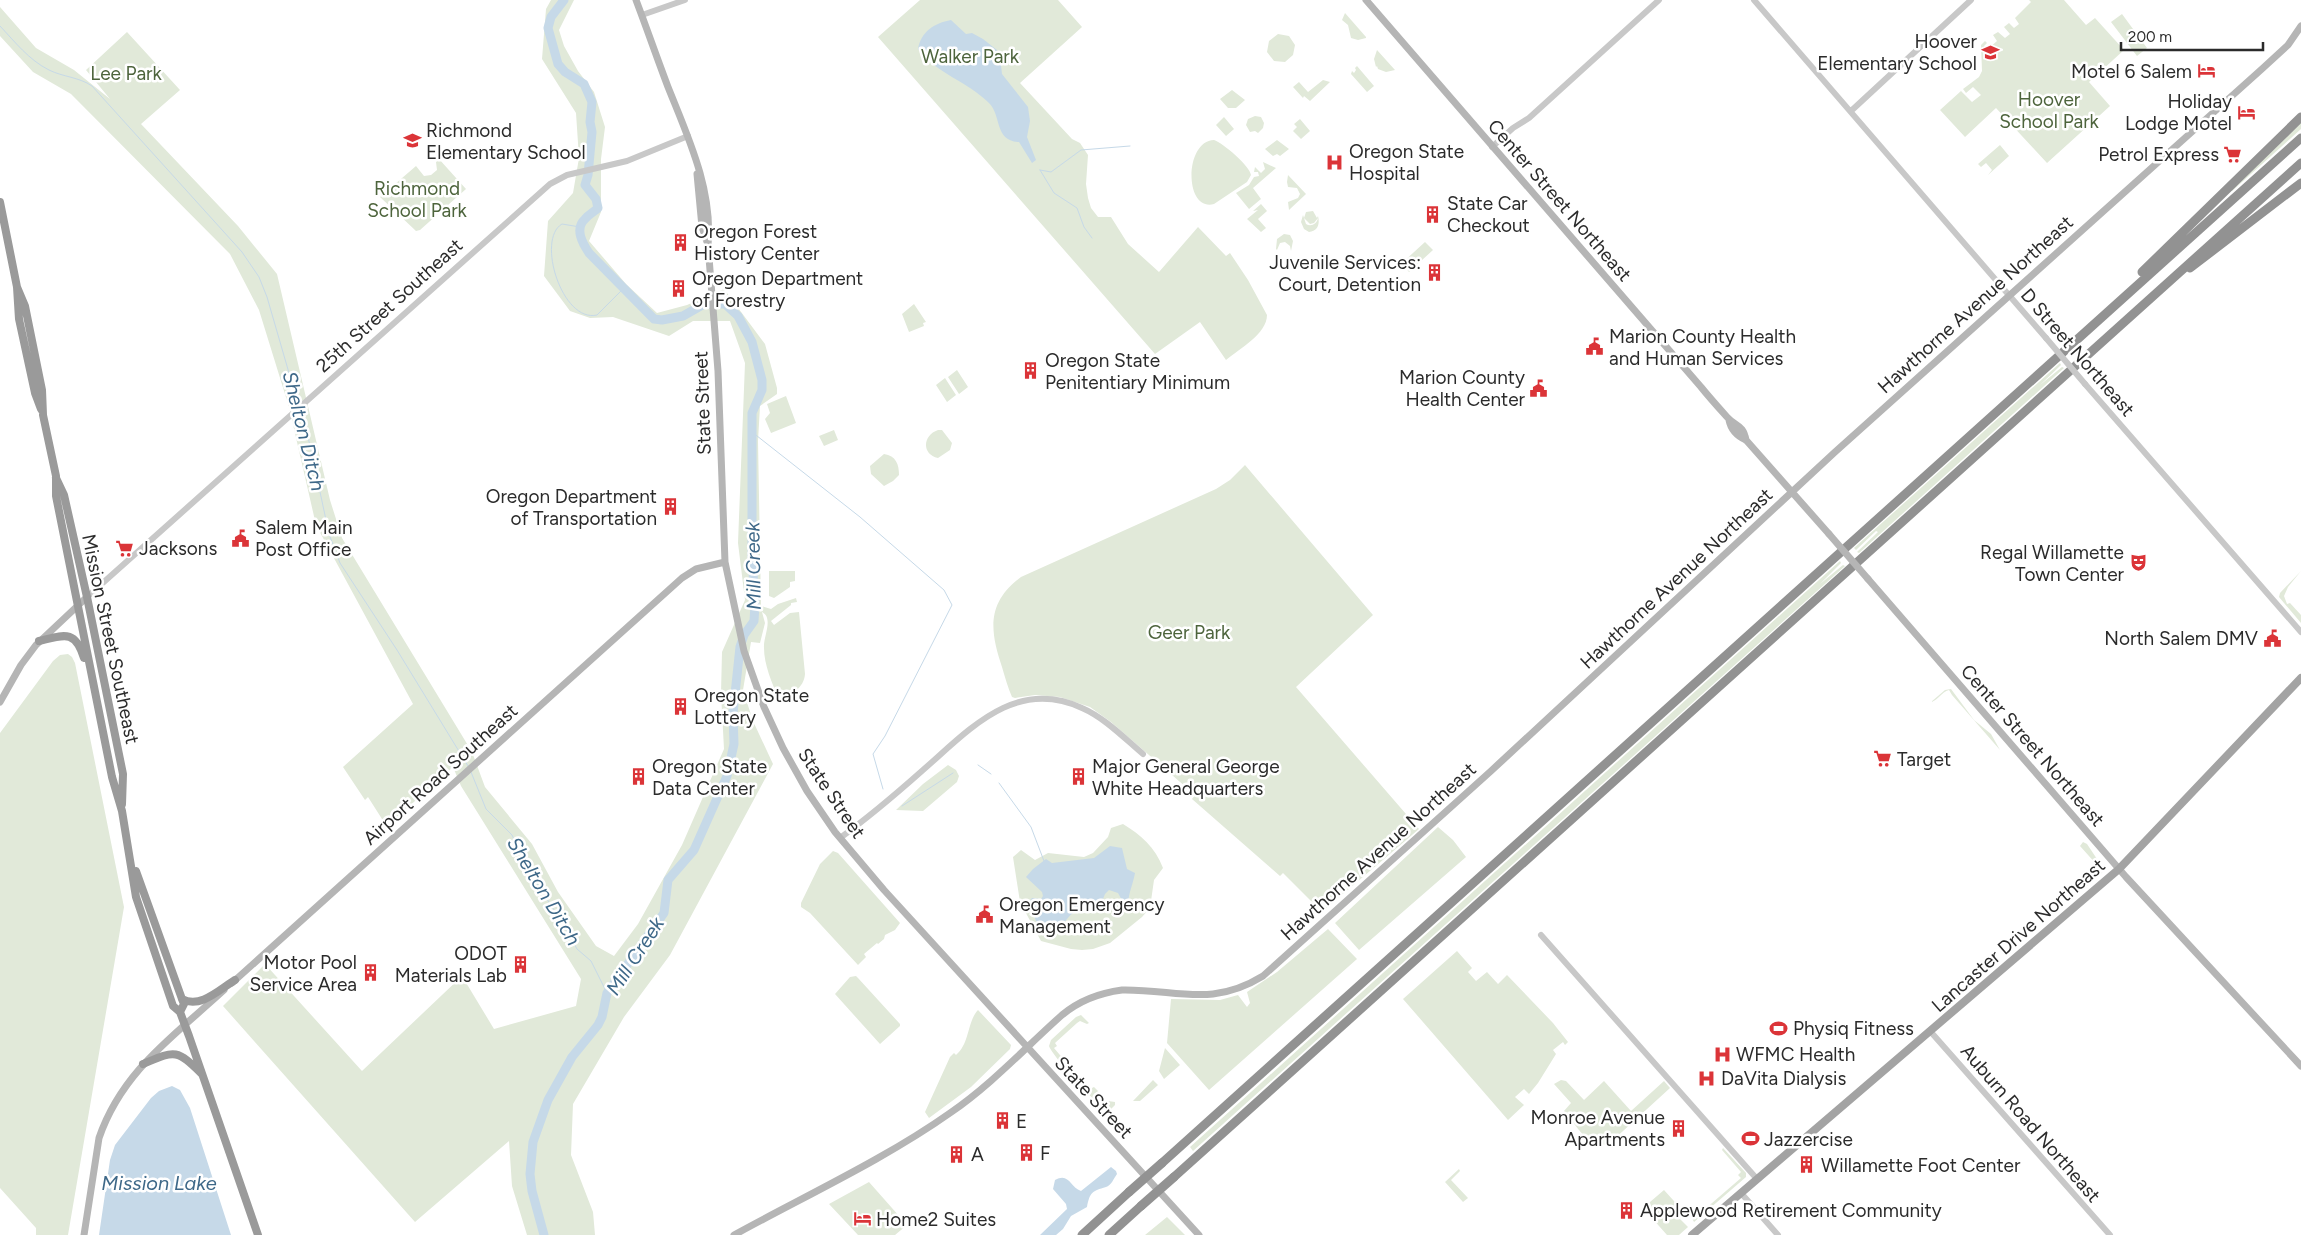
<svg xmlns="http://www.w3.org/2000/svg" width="2301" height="1235" font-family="Figtree,sans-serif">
	<rect width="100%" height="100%" fill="#fff"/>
	<!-- green -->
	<path fill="#e1e9d9" d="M551,0H574L559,30L564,46L578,71L594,92L605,127L601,159V212L589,241L626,284L657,313L687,305L724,289L765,344L777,388V394L760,406L758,441L761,606L771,609L778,604L796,598L797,602L791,603V605L771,621L774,625L790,613L799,612L805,674C804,688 791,696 778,698C772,682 764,665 764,648C763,637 774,618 762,612L765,623L760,643L751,642L743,690L753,721L773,764L670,955L624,1017L573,1104L571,1155L593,1212L595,1235H527L512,1186L509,1141L415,1222L223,1006L265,964L362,1071L462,976L494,1029L576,1006L581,979L461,786L453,767L396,818L382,819L368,797L365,800L343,767L413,704L316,525L289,407L259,310L230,254L71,94L33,72L0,36V7L36,48L74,70L110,99L86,70L127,32L180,90L141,124L238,226L277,274L330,500L342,538L472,752L485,787L532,844L558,892L596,946L614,956L638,924L682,845L724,749L721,693L722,652L745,600L738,543L745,363L730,321H693L669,336L613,317L590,318L570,311L544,276L548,221L573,193L579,158L576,113L542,59L546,9Z
		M920,0H1058L1082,27L1020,83L1072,139L1080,143L1088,155L1086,184L1088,198L1091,208L1098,217H1111L1128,244L1159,272L1198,227L1226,256L1230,253L1248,280L1267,315C1267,334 1239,349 1226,360L1200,322L1155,354L878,37Z
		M2029,0H2064L2086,25L2095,18L2124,50L2089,82L2110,106L2047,163L1996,108L1965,137L1940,110L1961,91L1972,102L1981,95L1973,87L1966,93L1963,89L1979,77L1982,71L1981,45L1985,41L1987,43L1984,46L1988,49L1997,41L1993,35L1998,32L2005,38L2010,34L2004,27L2009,23L2014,28L2019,24L2015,18L2031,2Z
		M1345,13L1366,37V38L1358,40L1351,38L1348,25L1342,20Z
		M2122,14L2147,48L2137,56L2111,22Z
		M1278,34L1289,36L1295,45L1293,55L1285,62L1274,61L1267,52L1269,41Z
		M1377,50L1395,70L1386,72L1378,69L1377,66L1376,67L1374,59Z
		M1357,66L1374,86L1367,92L1351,74L1352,71L1354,73L1356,70L1355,68Z
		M1323,80L1330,82L1310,101L1304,96L1303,98L1293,87L1299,82L1308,92Z
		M1232,90L1245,100L1236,108H1228L1220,99Z
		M1255,116L1261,117L1264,123L1263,128L1258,133L1255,131L1250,132L1246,125L1248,119Z
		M1224,117L1234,129L1226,136L1216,125Z
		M1300,119L1310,131L1301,139L1293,131L1297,127L1294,124Z
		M2301,121V129L2232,191L2231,190Z
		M1214,140C1223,143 1250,166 1251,175L1247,182L1214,204C1184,212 1184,141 1214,140Z
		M1277,140L1289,149L1280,156L1277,154L1273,156L1265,149Z
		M2000,145L2009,156L1988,175L1992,170L1986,163L1981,167L1978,164Z
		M439,159L466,189L420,230L416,231L380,197L416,166L424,176L431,175L437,170L436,162Z
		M1263,162L1276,168L1253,188L1261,199L1249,209L1236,193L1249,185L1254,177L1259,176L1258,172H1254L1255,167L1261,173L1265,169Z
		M1288,175L1306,194L1289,210L1288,202L1298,198L1300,194L1297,188L1288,187L1287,182Z
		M1261,204L1267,211L1258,219L1266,228L1261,232L1247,219L1258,210L1253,211Z
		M1313,211L1317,218L1318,216C1320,224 1318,231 1309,232L1304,229L1301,222L1303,215L1306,224C1311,227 1317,224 1318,218L1314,223L1310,224L1304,218L1306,212Z
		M1284,234L1290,235L1293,241L1291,251L1290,246L1285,242L1280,243L1277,250L1276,249L1277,239Z
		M1425,242L1433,250L1409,272L1402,263Z
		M914,304L926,322L923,323L924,326L909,332L902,314Z
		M2060,363L2061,365L2040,385L2062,367L2064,368L1859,553L1857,552L1878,532L1876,531L1856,550L1854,548Z
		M957,370L968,387L959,394L948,377Z
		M945,378L956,395L947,402L936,385Z
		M786,396L796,423L771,433L765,419L770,413L767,404Z
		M834,430L838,440L824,446L819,436Z
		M938,430H942L952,443L950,450L938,458C921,454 923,435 938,430Z
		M884,454C896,456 899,464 899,475L893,481L884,486L871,474L870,466Z
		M1245,465L1373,615L1296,687L1419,829L1322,912L1283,873L1280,876L1192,799L1195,795L1111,722L1090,707L1060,697L1035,695L1015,698L1012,697C1008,688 1005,677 1002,667C990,631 986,603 1021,577L1216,489L1230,480Z
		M1840,561L1841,563L1820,584L1843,565L1845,566L1193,1151L1190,1147Z
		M769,571H795V581L790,582V587L774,598L769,596Z
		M2301,571L2288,587L2284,596L2287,604L2290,603L2301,615V623L2279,597L2280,593Z
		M68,654L72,657L75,663L124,907L68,1235H36V1228L0,1188V733L53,661L60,655Z
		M1951,689L1974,720L1991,734L2000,750L1952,695L1949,690C1941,692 1939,700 1931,702L1945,690Z
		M948,765L956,770L959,776L957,782L923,811L896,810L923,784Z
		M1123,824C1141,835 1155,847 1163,868L1154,880L1150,908L1142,917L1110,943L1093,949L1082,950L1071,949L1041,941L1020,902L1013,857L1021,850L1035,860L1048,853L1084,857L1093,853L1108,837L1111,828Z
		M1438,827L1453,840L1466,857L1359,950L1335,923Z
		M2083,842L2087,844L2103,868L2102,873L2085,888L2081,884L2082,880L2085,883L2097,872L2095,868L2097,865L2080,846Z
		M833,851L838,853L900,923L895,930L885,935L884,939L878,944L877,943L864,954L866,957L858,965L810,913L801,907V903L820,864Z
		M1328,929L1357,959L1209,1090L1167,1043L1171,999L1220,1000L1238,995L1247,1007L1250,1003L1247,992L1277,972Z
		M1457,951L1472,968L1468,972L1476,981L1487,972L1498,984L1507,975L1553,1023L1568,1042L1565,1045L1563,1042L1553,1050L1556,1054L1538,1083L1529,1094L1524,1089L1515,1097L1524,1105L1508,1120L1403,999Z
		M850,977L856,976L858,978L900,1024V1026L880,1044L835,994Z
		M978,1010L1011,1045L1010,1049L971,1087L929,1118L925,1112L950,1057L954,1053L956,1055C970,1043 967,1022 978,1010Z
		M1081,1015L1089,1023L1087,1024L1080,1021L1077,1023L1055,1043L1057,1046L1054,1048L1065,1061L1069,1059L1071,1062L1069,1065L1090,1089L1094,1087L1098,1091L1095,1094L1104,1105L1108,1101L1115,1102V1105L1108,1112C1097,1105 1053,1057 1049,1046L1051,1040L1076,1017Z
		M1165,1048L1180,1065L1164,1079L1159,1071Z
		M1153,1080L1158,1085L1140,1101H1133Z
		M1561,1080L1566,1081L1584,1100L1604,1081L1631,1111L1664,1081L1670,1088L1611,1142C1591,1154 1575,1123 1564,1111L1571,1103L1554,1084Z
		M1723,1148L1746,1173V1177L1694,1222L1691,1216L1694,1213L1697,1216L1741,1178L1738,1175L1741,1172L1722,1150Z
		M1459,1169L1460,1171L1451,1180L1468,1198L1463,1202L1445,1182Z
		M869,1182L907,1225L895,1235H858L829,1204Z
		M1664,1190L1683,1211L1680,1219L1688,1227L1679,1235H1667L1643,1208Z
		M1167,1217L1185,1235H1145Z"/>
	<!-- water -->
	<path fill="#c6d9e8" d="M951,20L966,34L972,33L983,39L997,50L1000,57L1002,74L1028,107L1030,121L1027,137L1036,160L1032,163L1019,142C994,141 1002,116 989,103C967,81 937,74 918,49C921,32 934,23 951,20Z
		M1110,846L1122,848L1127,869L1135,873C1133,884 1129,892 1128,903L1124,904L1118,893L1109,890L1105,894L1099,909C1092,912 1089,908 1083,909C1070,910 1067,922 1058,929L1044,923L1037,925C1036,916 1029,911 1028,903L1032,898L1041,899L1043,896L1042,892L1026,877L1033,869L1046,859L1052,863L1094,858Z
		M172,1086L180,1090L190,1108L231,1235H99L110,1160L115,1145L151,1098L159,1091Z
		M1111,1167L1116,1171L1117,1174C1114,1178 1111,1186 1106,1187C1092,1191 1090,1192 1087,1207L1071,1216L1063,1229L1056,1235H1040L1067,1209L1066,1204L1053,1189L1055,1180C1069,1172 1070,1187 1081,1191Z"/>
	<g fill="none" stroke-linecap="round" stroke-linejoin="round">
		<!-- stream -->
		<path stroke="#c6d9e8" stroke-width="1" d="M0,26C15,42 29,60 49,70C63,77 79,77 92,86L242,252L259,277L267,297L298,404
			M1040,170L1051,172L1081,150L1130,146
			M1040,170L1054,193L1077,208L1084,227L1092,238
			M580,227L562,224C536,239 562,323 597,315L623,289
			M300,410L310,445L329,534L340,563L397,650L468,766
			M752,432L860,517L944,590L952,605L885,736L873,754L883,789
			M978,765L991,774
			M471,772L486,809L512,835L528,870L560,919L577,949L591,961L607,993
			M999,783L1031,827L1044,861
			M902,806L953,773"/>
		<!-- river -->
		<path stroke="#c6d9e8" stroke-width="9" d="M544,1235L532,1191L530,1174L533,1142L548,1100L572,1057L598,1025L602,1017L607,993L664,913L668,880L694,850L727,776L734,744L733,713L740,647L744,635L754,621L755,605L752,556V413L762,390V380L752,342L738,316L725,304H704L683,316L662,320L654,319L589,253C583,244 574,229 585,219C589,214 594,212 598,208L596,199L585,185L588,175L592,132L590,122L592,102L584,84L565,72L558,64L548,28L551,17L564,0"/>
		<!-- tertiary -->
		<path stroke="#c8c8c8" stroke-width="6" d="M1754,0L2046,338
			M642,15L685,0
			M1851,111L1971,0
			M1492,147L1513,128L1529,118L1659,0
			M2085,384L2301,632
			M87,597L550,184L567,175L627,161L688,136
			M840,838C869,817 896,794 923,770C969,730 1015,677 1082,708C1105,718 1124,738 1143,754
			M1541,935L1757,1179
			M1930,1031L2110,1235
			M1741,1193L1778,1235"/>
		<!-- secondary -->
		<path stroke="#b5b5b5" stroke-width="7" d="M636,0C647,29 657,58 668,87C688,137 713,190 708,245L718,371L725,562L744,651L764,707L783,748L807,791L835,832L884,890L1199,1235
			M1366,0L1701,387C1709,397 1718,407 1727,417C1736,427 1743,424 1746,440
			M697,174L702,227L707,242
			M1729,420C1731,430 1737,436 1746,440L1829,534
			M1868,579L2126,877L2301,1066
			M0,702L21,665L36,645L87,597
			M232,983L682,578L696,569L725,562
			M84,1235L99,1138C122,1071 174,1036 224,990
			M734,1235C805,1196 885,1159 950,1113C991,1085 1025,1048 1062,1015C1080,1000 1099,993 1122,990C1177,989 1211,1008 1263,976L1491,771L1835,452L2263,68L2288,45L2301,26"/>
		<!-- primary -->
		<path stroke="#a3a3a3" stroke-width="8" d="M1692,1235L2119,869L2301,678"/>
		<!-- trunk -->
		<path stroke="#9a9a9a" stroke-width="8" d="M0,202L17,287L19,319L35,393L41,409
			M17,287L25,306L42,390L43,415L56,476V496L112,777L122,811L136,897L173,1006L180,1012L189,1036L258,1235
			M56,478L64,495L87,597L123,774L122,804
			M39,641C64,635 75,629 84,658
			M136,871L182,999L184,1004L180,1012
			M182,999C200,1009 219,990 235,980
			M143,1064C176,1050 176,1049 202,1074"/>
		<!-- motorway -->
		<path stroke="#929292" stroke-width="9" d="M2190,268L2301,183
			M2142,272L2301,117
			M1162,1163L2301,138
			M1174,1177L2301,163
			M1082,1235L1129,1192
			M1109,1235L1141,1206"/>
		<!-- tertiary-bridge -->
		<path stroke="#c8c8c8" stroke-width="6" d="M2046,338L2085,384"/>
		<!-- secondary-bridge -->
		<path stroke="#b5b5b5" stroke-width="7" d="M1829,534L1868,579"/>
		<!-- motorway-bridge -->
		<path stroke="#929292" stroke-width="9" d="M1129,1192L1162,1163
			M1141,1206L1174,1177"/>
	</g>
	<!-- icons -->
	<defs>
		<symbol id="school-bare" viewBox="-9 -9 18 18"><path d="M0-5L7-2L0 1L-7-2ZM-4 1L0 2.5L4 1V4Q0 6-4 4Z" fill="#db3438" stroke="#fff" stroke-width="2.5" paint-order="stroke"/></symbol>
		<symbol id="hotel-bare" viewBox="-9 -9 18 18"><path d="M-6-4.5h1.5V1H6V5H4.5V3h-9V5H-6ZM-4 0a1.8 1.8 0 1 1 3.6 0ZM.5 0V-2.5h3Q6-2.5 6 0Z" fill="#db3438" stroke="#fff" stroke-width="2.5" paint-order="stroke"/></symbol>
		<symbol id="supermarket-bare" viewBox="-9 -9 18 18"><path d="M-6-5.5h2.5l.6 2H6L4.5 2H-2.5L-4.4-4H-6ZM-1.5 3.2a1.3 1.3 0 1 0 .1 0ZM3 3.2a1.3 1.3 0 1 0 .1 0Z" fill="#db3438" stroke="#fff" stroke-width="2.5" paint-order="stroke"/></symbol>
		<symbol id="hospital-bare" viewBox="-9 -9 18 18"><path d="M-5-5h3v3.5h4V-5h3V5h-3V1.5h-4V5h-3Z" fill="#db3438" stroke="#fff" stroke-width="2.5" paint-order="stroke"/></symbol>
		<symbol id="building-bare" viewBox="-9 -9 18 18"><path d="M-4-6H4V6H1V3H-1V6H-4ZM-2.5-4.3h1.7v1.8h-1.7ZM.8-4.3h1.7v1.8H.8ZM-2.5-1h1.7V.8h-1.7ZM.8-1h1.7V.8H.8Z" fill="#db3438" stroke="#fff" stroke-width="2.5" paint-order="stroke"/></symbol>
		<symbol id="civic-bare" viewBox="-9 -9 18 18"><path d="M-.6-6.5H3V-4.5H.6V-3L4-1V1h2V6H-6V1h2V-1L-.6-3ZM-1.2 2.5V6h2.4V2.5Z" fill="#db3438" stroke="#fff" stroke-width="2.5" paint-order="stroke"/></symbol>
		<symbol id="theatre-bare" viewBox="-9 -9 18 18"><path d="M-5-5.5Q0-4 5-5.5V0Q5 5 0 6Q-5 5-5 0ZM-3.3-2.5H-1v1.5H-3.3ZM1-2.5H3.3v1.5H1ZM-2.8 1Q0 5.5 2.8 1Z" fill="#db3438" stroke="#fff" stroke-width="2.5" paint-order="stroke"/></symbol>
		<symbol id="stadium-bare" viewBox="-9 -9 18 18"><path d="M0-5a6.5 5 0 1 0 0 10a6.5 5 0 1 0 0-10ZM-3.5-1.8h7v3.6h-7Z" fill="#db3438" stroke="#fff" stroke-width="2.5" paint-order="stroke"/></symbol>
	</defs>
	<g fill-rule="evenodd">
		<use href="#school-bare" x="1978" y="40" width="25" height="25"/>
		<use href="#hotel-bare" x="2194" y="58" width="25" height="25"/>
		<use href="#hotel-bare" x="2234" y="100" width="25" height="25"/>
		<use href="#school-bare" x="400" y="128" width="25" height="25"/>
		<use href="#supermarket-bare" x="2220" y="142" width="25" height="25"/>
		<use href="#hospital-bare" x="1322" y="150" width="25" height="25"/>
		<use href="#building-bare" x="1420" y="202" width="25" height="25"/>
		<use href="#building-bare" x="668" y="230" width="25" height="25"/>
		<use href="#building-bare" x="1422" y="260" width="25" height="25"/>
		<use href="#building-bare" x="666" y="276" width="25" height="25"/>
		<use href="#civic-bare" x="1582" y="334" width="25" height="25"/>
		<use href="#building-bare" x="1018" y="358" width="25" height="25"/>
		<use href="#civic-bare" x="1526" y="376" width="25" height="25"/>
		<use href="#building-bare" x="658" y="494" width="25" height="25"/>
		<use href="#civic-bare" x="228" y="526" width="25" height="25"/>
		<use href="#supermarket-bare" x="112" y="536" width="25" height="25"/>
		<use href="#theatre-bare" x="2126" y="550" width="25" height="25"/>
		<use href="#civic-bare" x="2260" y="626" width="25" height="25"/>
		<use href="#building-bare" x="668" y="694" width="25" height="25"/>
		<use href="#supermarket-bare" x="1870" y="746" width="25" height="25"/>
		<use href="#building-bare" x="626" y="764" width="25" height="25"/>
		<use href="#building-bare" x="1066" y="764" width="25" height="25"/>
		<use href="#civic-bare" x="972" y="902" width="25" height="25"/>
		<use href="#building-bare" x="508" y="952" width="25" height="25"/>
		<use href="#building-bare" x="358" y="960" width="25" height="25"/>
		<use href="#stadium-bare" x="1766" y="1016" width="25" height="25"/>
		<use href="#hospital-bare" x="1710" y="1042" width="25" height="25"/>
		<use href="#hospital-bare" x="1694" y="1066" width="25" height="25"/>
		<use href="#building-bare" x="990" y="1108" width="25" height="25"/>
		<use href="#building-bare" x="1666" y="1116" width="25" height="25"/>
		<use href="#stadium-bare" x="1738" y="1126" width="25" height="25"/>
		<use href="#building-bare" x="1014" y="1140" width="25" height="25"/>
		<use href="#building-bare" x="944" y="1142" width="25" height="25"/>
		<use href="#building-bare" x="1794" y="1152" width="25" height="25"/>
		<use href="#building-bare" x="1614" y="1198" width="25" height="25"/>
		<use href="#hotel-bare" x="850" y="1206" width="25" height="25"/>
	</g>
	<g text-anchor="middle" stroke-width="5" stroke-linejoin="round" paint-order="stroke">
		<!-- poi labels -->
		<g font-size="19" fill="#2b2b2b" stroke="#fff" text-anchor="start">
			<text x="1977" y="48" text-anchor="end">Hoover<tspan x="1977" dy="22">Elementary School</tspan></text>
			<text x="2192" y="78" text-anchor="end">Motel 6 Salem</text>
			<text x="2232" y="108" text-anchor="end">Holiday<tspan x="2232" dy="22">Lodge Motel</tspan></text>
			<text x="426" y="137">Richmond<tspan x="426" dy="22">Elementary School</tspan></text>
			<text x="1349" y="158">Oregon State<tspan x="1349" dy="22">Hospital</tspan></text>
			<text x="2219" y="161" text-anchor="end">Petrol Express</text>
			<text x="1447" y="210">State Car<tspan x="1447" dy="22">Checkout</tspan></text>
			<text x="694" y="238">Oregon Forest<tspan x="694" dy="22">History Center</tspan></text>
			<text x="1421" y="269" text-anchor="end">Juvenile Services:<tspan x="1421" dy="22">Court, Detention</tspan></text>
			<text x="692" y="285">Oregon Department<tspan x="692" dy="22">of Forestry</tspan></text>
			<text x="1609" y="343">Marion County Health<tspan x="1609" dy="22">and Human Services</tspan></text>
			<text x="1045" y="367">Oregon State<tspan x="1045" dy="22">Penitentiary Minimum</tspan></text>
			<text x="1525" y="384" text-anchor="end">Marion County<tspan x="1525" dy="22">Health Center</tspan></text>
			<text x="657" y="503" text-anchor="end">Oregon Department<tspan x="657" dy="22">of Transportation</tspan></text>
			<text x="255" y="534">Salem Main<tspan x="255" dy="22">Post Office</tspan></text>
			<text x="139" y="555">Jacksons</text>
			<text x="2124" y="559" text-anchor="end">Regal Willamette<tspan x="2124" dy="22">Town Center</tspan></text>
			<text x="2258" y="645" text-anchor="end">North Salem DMV</text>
			<text x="694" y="702">Oregon State<tspan x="694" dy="22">Lottery</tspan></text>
			<text x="1897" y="766">Target</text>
			<text x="652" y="773">Oregon State<tspan x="652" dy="22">Data Center</tspan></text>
			<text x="1092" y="773">Major General George<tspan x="1092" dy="22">White Headquarters</tspan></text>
			<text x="999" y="911">Oregon Emergency<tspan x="999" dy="22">Management</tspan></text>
			<text x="507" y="960" text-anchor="end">ODOT<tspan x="507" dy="22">Materials Lab</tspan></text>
			<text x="357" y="969" text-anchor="end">Motor Pool<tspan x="357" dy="22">Service Area</tspan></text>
			<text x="1793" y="1035">Physiq Fitness</text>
			<text x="1736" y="1061">WFMC Health</text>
			<text x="1721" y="1085">DaVita Dialysis</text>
			<text x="1665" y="1124" text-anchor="end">Monroe Avenue<tspan x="1665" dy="22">Apartments</tspan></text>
			<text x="1016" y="1128">E</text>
			<text x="1764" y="1146">Jazzercise</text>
			<text x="1040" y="1160">F</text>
			<text x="971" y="1161">A</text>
			<text x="1821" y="1172">Willamette Foot Center</text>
			<text x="1640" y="1217">Applewood Retirement Community</text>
			<text x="876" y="1226">Home2 Suites</text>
		</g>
		<!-- park labels -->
		<g font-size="19" fill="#4d643c" stroke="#fff">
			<text x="970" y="63">Walker Park</text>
			<text x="126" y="80">Lee Park</text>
			<text x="2049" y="106">Hoover<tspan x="2049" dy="22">School Park</tspan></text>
			<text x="417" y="195">Richmond<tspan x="417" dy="22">School Park</tspan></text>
			<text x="1189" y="639">Geer Park</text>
		</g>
		<!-- street labels -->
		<g font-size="19" fill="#2b2b2b" stroke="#fff">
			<text transform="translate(1560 200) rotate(49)" y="7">Center Street Northeast</text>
			<text transform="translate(1975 304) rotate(-42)" y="7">Hawthorne Avenue Northeast</text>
			<text transform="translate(389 305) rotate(-42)" y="7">25th Street Southeast</text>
			<text transform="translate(2078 352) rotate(49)" y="7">D Street Northeast</text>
			<text transform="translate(702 403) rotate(-92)" y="7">State Street</text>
			<text transform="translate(1676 578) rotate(-43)" y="7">Hawthorne Avenue Northeast</text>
			<text transform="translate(111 639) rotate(78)" y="7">Mission Street Southeast</text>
			<text transform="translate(2033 745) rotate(49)" y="7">Center Street Northeast</text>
			<text transform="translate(440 774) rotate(-42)" y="7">Airport Road Southeast</text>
			<text transform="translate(832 793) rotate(56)" y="7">State Street</text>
			<text transform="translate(1378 851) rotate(-42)" y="7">Hawthorne Avenue Northeast</text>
			<text transform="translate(2018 935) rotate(-41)" y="7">Lancaster Drive Northeast</text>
			<text transform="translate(1094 1097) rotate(47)" y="7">State Street</text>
			<text transform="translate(2031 1123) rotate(49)" y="7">Auburn Road Northeast</text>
		</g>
		<!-- water labels -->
		<g font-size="20" font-style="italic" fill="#3e6888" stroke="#fff">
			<text transform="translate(304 431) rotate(76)" y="7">Shelton Ditch</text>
			<text transform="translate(753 566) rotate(-91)" y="7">Mill Creek</text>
			<text transform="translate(544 891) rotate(59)" y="7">Shelton Ditch</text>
			<text transform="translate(635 956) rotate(-57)" y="7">Mill Creek</text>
			<text x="159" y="1190">Mission Lake</text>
		</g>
	</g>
	<!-- scale -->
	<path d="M2121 42v8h142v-8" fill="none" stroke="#2b2b2b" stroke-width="2.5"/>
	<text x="2128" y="42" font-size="15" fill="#2b2b2b" stroke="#ffffff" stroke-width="4" paint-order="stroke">200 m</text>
</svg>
